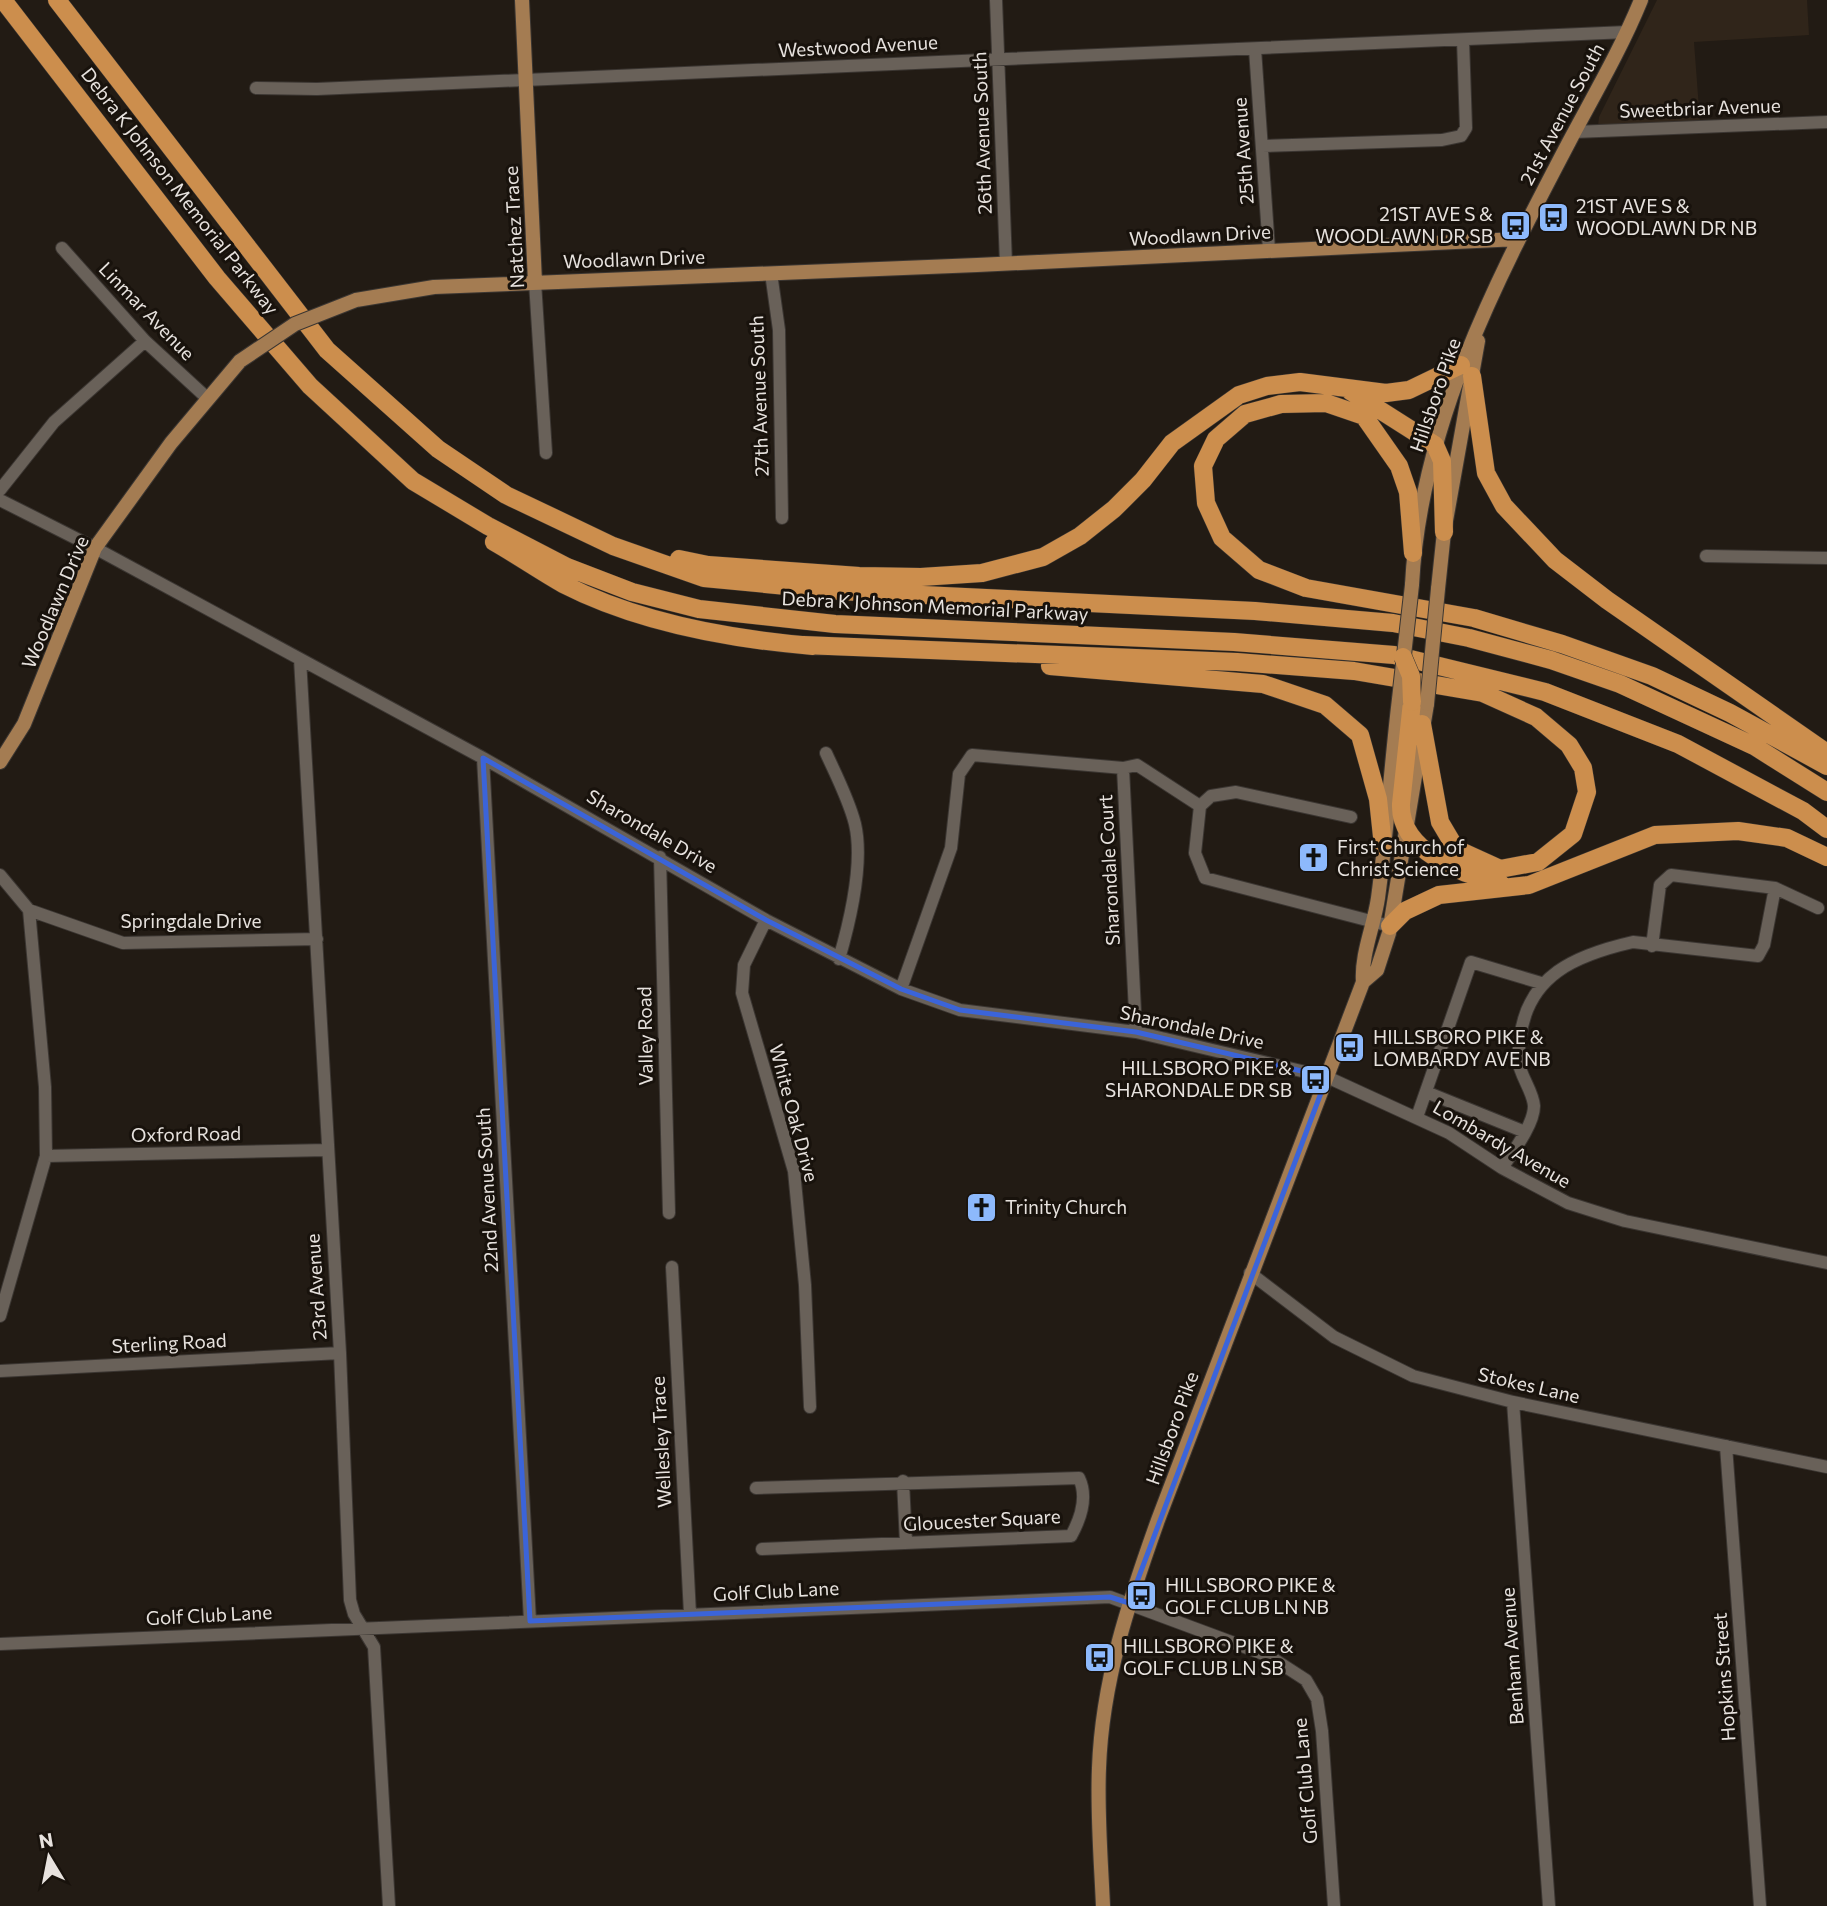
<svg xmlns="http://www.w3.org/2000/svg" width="1827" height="1906" font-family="Commissioner,sans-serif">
	<rect width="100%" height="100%" fill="#221b14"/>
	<!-- built -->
	<path fill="#30251a" d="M1657,0H1807L1809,35L1694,42L1700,122L1598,126L1599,117Z"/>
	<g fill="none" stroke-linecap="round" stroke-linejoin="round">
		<defs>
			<path id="minor" d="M996,0L1006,264
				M1255,49L1269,250
				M256,88L317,89L1627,32
				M1574,132L1827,122
				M1262,146L1442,140L1461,136L1466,128L1463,40
				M62,248L145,341L207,398
				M771,273L779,330L782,518
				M535,282L546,453
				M0,490L54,422L145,341
				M0,500L95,548L483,758L766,920L901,989L960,1010L1136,1032L1327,1077L1449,1133L1502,1168L1568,1203L1625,1221L1827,1263
				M1706,556L1827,558
				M300,659L340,1353L350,1600L354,1614L374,1647L389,1906
				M826,753C836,775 849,800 855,824C864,863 850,921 839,959
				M483,758L530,1621
				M1123,768L1136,1032
				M1351,817L1236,792L1211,796L1200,806L1195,853L1205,878L1390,926
				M660,857L669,1213
				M0,875L29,910L45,1087L46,1156L0,1316
				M29,910L123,943L317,939
				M766,920L744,965L742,993L794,1171L805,1285L810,1407
				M1652,946L1660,885L1671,875L1775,888L1818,908
				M901,989L951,848L959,774L972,755L1123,768L1137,765L1200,806
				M1426,1092L1525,1132
				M1417,1117L1471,962L1541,983
				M46,1156L327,1150
				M1502,1168C1512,1153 1534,1125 1534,1106C1533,1091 1520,1076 1518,1060C1517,1054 1520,1046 1520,1039C1527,975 1576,955 1633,942L1758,956L1764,945L1775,888
				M672,1267L690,1614
				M1250,1273L1334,1337L1413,1376L1513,1402L1827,1467
				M0,1371L340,1353
				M1513,1402L1549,1906
				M1726,1446L1760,1906
				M903,1481L906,1543
				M756,1488L1079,1478C1088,1497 1081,1518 1071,1536L762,1549
				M0,1644L1110,1597L1269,1656L1306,1680L1317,1699L1322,1731L1334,1906"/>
			<path id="major" d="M522,0L535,282
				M356,300L434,287L977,265L1518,239
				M1412,585C1420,426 1496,281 1569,142C1594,95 1621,49 1641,0
				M1438,589L1444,532L1478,341
				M0,762L24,724L95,548L171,443L240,361
				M1363,982L1377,970L1389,933L1427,704
				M1103,1906C1101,1860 1097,1813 1099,1768C1102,1681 1129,1601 1158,1520L1363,982C1361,954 1374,926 1378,898C1387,832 1391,765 1399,699"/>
			<path id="highway" d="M3,0L217,278L310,386L413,481L488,526L567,567L632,592L699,609L835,624L1234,642L1394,655L1545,692L1678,744L1803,811L1827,829
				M57,0L327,350L438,449L506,495L613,546L704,578L839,591L1255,611L1393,623L1469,638L1551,660L1620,684L1754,746L1827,792
				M1472,376L1486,473L1504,506L1555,560L1607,600L1827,753
				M1350,391L1435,445L1442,461L1444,532
				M494,542C517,555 540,571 563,584C639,623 729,639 813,646
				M1413,553L1408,492L1399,466L1364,416L1326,403L1281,404L1245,414L1216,439L1203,466L1206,503L1222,538L1259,570L1306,588L1474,618L1562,644L1652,676L1730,713L1827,766
				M679,559L708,565L859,576L921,577L982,573L1043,557L1080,536L1114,509L1143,480L1172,443L1239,395L1267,386L1300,382L1386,393L1409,390L1461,365
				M803,645L1237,662L1354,671L1483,693L1536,717L1569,745L1583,768L1587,792L1573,834L1538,862L1500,869L1456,849L1440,822L1422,724
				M1050,666L1263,684L1325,705L1360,735L1378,799L1383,846
				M1412,702L1401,804C1399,850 1462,875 1500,883
				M1390,926L1405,911L1439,895L1529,885L1655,835L1738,831L1787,838L1827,857"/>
		</defs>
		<!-- minor casing -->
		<use href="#minor" stroke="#3b3632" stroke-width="14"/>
		<!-- major casing -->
		<use href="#major" stroke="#3b3632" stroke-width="16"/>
		<!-- highway casing -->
		<use href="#highway" stroke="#3b3632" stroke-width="19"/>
		<!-- minor -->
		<use href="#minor" stroke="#696159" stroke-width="12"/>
		<!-- major -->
		<use href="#major" stroke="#a47c52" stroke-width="14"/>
		<!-- highway -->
		<use href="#highway" stroke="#cc8e4d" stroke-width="18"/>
		<defs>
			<path id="major-bridge" d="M240,361L295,324L356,300
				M1399,699L1412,585
				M1427,704L1438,589"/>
			<path id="highway-bridge" d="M1403,657L1411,676L1412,702"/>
		</defs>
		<!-- major-bridge casing -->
		<use href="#major-bridge" stroke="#3b3632" stroke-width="16" stroke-linecap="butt"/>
		<!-- highway-bridge casing -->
		<use href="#highway-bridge" stroke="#3b3632" stroke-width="19" stroke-linecap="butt"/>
		<!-- major-bridge -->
		<use href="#major-bridge" stroke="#a47c52" stroke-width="14"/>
		<!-- highway-bridge -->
		<use href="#highway-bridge" stroke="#cc8e4d" stroke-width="18"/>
	</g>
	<!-- marked area -->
	<path fill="none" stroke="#3b64d9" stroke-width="5" stroke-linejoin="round" d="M483,758L766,920L901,989L960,1010L1136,1032L1327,1077L1129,1603L1110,1597L530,1621Z"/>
	<!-- icons -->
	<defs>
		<symbol id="bus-square" viewBox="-11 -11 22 22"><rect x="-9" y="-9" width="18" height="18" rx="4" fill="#8db9fc" stroke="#18120c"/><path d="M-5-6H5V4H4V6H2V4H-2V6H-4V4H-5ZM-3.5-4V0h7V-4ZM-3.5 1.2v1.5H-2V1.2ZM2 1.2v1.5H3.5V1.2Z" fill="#111"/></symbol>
		<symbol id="church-square" viewBox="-11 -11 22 22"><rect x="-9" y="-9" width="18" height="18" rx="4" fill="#8db9fc" stroke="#18120c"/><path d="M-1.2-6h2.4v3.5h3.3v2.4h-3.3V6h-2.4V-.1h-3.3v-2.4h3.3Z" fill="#111"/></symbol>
	</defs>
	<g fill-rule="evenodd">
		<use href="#bus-square" x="1536" y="200" width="35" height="35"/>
		<use href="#bus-square" x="1498" y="208" width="35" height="35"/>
		<use href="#church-square" x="1296" y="840" width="35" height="35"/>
		<use href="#bus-square" x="1332" y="1030" width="35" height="35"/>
		<use href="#bus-square" x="1298" y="1062" width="35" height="35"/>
		<use href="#church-square" x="964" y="1190" width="35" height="35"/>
		<use href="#bus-square" x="1124" y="1578" width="35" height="35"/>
		<use href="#bus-square" x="1082" y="1640" width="35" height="35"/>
	</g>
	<g text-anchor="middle" stroke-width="6" stroke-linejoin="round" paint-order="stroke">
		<!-- street labels -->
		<g font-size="19" fill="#e7e2de" stroke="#18120c">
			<text transform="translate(858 46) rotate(-3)" y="7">Westwood Avenue</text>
			<text transform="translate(1700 108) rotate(-2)" y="7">Sweetbriar Avenue</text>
			<text transform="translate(1562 114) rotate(-62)" y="7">21st Avenue South</text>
			<text transform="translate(982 133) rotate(-92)" y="7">26th Avenue South</text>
			<text transform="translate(1243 151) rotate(-94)" y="7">25th Avenue</text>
			<text transform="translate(180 191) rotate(52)" y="7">Debra K Johnson Memorial Parkway</text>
			<text transform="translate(514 227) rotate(-93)" y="7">Natchez Trace</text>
			<text transform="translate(1200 235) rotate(-3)" y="7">Woodlawn Drive</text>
			<text transform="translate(634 259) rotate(-2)" y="7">Woodlawn Drive</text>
			<text transform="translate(147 311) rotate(46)" y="7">Linmar Avenue</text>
			<text transform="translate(1435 395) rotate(-71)" y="7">Hillsboro Pike</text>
			<text transform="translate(759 396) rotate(-92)" y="7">27th Avenue South</text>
			<text transform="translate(55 602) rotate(-67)" y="7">Woodlawn Drive</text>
			<text transform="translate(935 606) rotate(3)" y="7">Debra K Johnson Memorial Parkway</text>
			<text transform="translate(652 831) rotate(30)" y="7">Sharondale Drive</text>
			<text transform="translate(1109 870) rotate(-93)" y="7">Sharondale Court</text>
			<text x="191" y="928">Springdale Drive</text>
			<text transform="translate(1192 1027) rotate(12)" y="7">Sharondale Drive</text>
			<text transform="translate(645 1036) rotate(-91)" y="7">Valley Road</text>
			<text transform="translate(794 1113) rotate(75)" y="7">White Oak Drive</text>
			<text transform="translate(186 1134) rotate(-1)" y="7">Oxford Road</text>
			<text transform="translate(1502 1144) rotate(30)" y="7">Lombardy Avenue</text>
			<text transform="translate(487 1190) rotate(-93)" y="7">22nd Avenue South</text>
			<text transform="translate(316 1287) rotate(-94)" y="7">23rd Avenue</text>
			<text transform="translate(169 1343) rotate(-3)" y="7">Sterling Road</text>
			<text transform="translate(1529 1385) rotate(13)" y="7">Stokes Lane</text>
			<text transform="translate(1172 1428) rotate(-70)" y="7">Hillsboro Pike</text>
			<text transform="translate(661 1442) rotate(-93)" y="7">Wellesley Trace</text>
			<text transform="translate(982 1520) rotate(-3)" y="7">Gloucester Square</text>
			<text transform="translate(776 1591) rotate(-3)" y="7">Golf Club Lane</text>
			<text transform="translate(209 1615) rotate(-3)" y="7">Golf Club Lane</text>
			<text transform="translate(1512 1656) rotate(-94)" y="7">Benham Avenue</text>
			<text transform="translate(1724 1677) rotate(-94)" y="7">Hopkins Street</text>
			<text transform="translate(1305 1781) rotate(-95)" y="7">Golf Club Lane</text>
		</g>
		<!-- poi labels -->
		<g font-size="19" fill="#e7e2de" stroke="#18120c" text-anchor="start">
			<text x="1576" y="213">21ST AVE S &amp;<tspan x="1576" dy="22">WOODLAWN DR NB</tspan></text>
			<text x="1493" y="221" text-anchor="end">21ST AVE S &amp;<tspan x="1493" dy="22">WOODLAWN DR SB</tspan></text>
			<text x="1337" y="854">First Church of<tspan x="1337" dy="22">Christ Science</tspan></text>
			<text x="1373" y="1044">HILLSBORO PIKE &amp;<tspan x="1373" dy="22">LOMBARDY AVE NB</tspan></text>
			<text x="1292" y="1075" text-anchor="end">HILLSBORO PIKE &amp;<tspan x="1292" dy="22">SHARONDALE DR SB</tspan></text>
			<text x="1005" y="1214">Trinity Church</text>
			<text x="1165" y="1592">HILLSBORO PIKE &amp;<tspan x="1165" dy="22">GOLF CLUB LN NB</tspan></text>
			<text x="1123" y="1653">HILLSBORO PIKE &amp;<tspan x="1123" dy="22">GOLF CLUB LN SB</tspan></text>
		</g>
	</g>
	<!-- north arrow -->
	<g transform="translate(49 1857) rotate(350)" stroke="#18120c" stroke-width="5" paint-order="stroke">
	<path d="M0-5L12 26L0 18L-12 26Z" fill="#e7e2de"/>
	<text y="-10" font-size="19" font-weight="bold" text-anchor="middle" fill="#e7e2de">N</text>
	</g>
</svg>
